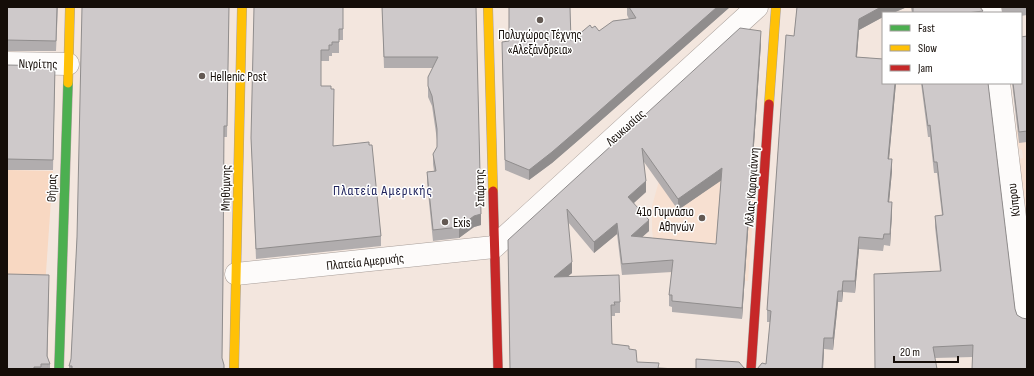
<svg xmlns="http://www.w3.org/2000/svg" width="1034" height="376" font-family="'Sofia Sans Condensed',sans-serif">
	<rect width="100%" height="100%" fill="#f3e6de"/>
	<!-- built -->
	<path fill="#f7e0d1" d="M1027,108V228L1018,159L1023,158L1022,150L1019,149L1015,131L1021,128Z
		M683,158L757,164L748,281L657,271L652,230V206L659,181Z"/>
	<!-- green -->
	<path fill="#f8d8c2" d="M7,170L53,171L45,287H7Z"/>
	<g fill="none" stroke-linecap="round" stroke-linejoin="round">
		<defs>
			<path id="street" d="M990,7L991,13
				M7,63L68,64
				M999,83L1027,318
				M236,274L494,247L757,7"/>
			<path id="fast" d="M59,369L68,83"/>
			<path id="slow" d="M488,7L493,191
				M68,83L70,7
				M769,104L776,7
				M234,369L242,7"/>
			<path id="jam" d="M493,191L498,369
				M751,369L769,104"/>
		</defs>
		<!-- street casing -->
		<use href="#street" stroke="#a89e99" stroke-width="23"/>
		<!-- fast casing -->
		<use href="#fast" stroke="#a89e99" stroke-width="10"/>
		<!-- slow casing -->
		<use href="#slow" stroke="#a89e99" stroke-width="10"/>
		<!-- jam casing -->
		<use href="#jam" stroke="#a89e99" stroke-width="10"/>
		<!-- street -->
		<use href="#street" stroke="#fdfbfa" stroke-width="22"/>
		<!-- fast -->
		<use href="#fast" stroke="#4caf50" stroke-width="9"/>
		<!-- slow -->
		<use href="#slow" stroke="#ffc107" stroke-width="9"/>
		<!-- jam -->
		<use href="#jam" stroke="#c62828" stroke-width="9"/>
	</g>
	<!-- wall -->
	<path fill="#b1adae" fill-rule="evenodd" d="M7,7H58L56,51H7Z
		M229,7L227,137H224L222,359L224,369H69V366L71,359L77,237Z
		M343,7V40H339V53H332V56H329V61H321V86L333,146L369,145L381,236V246L256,259L251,138Z
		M382,7H476L481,225L474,227L459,238L433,241L427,183V172L434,171L433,164V154L437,148V140L432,106L428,97V77L433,68H384Z
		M627,7H730L581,138L552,163L529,180L505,170L502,53L509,42L571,41L592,28L599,31L629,19L627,15Z
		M797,7H907L893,13H883V17L859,30L857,57L883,59V83H896L889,159H892V171L889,202H892V213L890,246L884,245L883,251L859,249L855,293L843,292L842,302H838L833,350L824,349L823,369H756H757L762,363L766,364L770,322H767V310L786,35L794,36Z
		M908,7H980L983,11V13H912L911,8H908Z
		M1002,7H1027V15L1021,16V13H1002Z
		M1027,36V142L1019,143L1012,83H1021Z
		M761,43L742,319L672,312V307L669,306V295L672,272L622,275L617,234L594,253L568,222L572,273L568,276L620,302V313H615V316H611L510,369L508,240ZM644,162L678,210L721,180L716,244L642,237L649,231L634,203L646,192Z
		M7,65L55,76L53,170H7Z
		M921,83H988L1015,309L1017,315L1022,318L973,357L935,358L875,369L940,271L935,227V216L942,215L937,173H934L930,137H928Z
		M49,287L47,357L50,364V369H7Z"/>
	<!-- shaded-wall -->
	<path fill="#908d8d" d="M717,7H730L581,138L552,163L529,180V170Z
		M881,7H907L893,13H883V17L859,30L856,68V57L859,19Z
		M761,31V43L742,319V308Z
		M895,83H896L888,170V159Z
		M892,159V171L888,213V202Z
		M722,168V180L678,210V199Z
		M646,181V192L628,208V197Z
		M892,202V213L890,246V234Z
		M481,214V225L474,227L459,238V227L474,216Z
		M649,220V231L631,247V236Z
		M617,223V234L594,253V242Z
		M859,237V249L855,293V281Z
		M572,262V273L554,288V277Z
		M49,275V287L47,369V356Z
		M843,281V292L842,302V291Z
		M838,291V302L833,350V338Z
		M824,338V349L823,369H822Z"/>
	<!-- building -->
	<path fill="#cec9ca" stroke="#908d8d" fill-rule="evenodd" d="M7,7H57L56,41L7,40Z
		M82,7H229L227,126H224L223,277L222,358L224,365V369H72V366H69L71,359L77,237Z
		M254,7H343V29H339V42H332V45H329V50H321V86H331V89H334L333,146L369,142V145H372L381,236L256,249L251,138Z
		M382,7H476L481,214L474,216L459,227L433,230L427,172L436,171L433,154L437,147V129L432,96L428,86V77L438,57H384Z
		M509,7H570L571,41L590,25L592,28L595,26L599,31L613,21L636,18L629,7H717L581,127L552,152L529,170L505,160L502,42L509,41Z
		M797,7H881L859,19L856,57L883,59V83H895L888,159H892L888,202H892L890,234H884L883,239L859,237L855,281H843L842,291H838L833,338H824L822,369H756H757L762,363L766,364L771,311L767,310L786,35L794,36Z
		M913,7H980L983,11L967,13H913Z
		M740,28L761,31L742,308L672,301V295H669L673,260L622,264L617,223L594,242L567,209L572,262L554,277L619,275L620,302H614L615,305H611L612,344L629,346V349L636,350L637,362L659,363L658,368L677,369H510L508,240ZM642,148L678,199L722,168L716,244L631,236L649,220L628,197L646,181Z
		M1027,36V131L1019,132L1013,83H1021V37Z
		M7,65L55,66L53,160L7,159Z
		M922,83H988L1015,309L1017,315L1022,318L1027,319V369H972L973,345L933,347L937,369H875L874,274L941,271L935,216L943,215L937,162H934L930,125L928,126Z
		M7,274L49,275L47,356L50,364H41V367H34V369H7Z
		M696,359L739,362L744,368L747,369H696Z"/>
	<!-- markers -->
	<g fill="#635953" stroke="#fff" stroke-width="1.5">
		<circle cx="540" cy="20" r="4"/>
		<circle cx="202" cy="76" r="4"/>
		<circle cx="702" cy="218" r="4"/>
		<circle cx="445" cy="222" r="4"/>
	</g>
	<g text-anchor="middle" stroke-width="3" stroke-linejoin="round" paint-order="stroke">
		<!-- poi labels -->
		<g font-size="13" fill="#150d08" stroke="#fff" text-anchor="start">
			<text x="540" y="39" text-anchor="middle">Πολυχώρος Τέχνης<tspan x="540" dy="15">«Αλεξάνδρεια»</tspan></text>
			<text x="210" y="81">Hellenic Post</text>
			<text x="694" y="216" text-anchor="end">41ο Γυμνάσιο<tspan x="694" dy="15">Αθηνών</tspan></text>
			<text x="453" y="227">Exis</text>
		</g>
		<!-- street labels -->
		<g font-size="13" fill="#150d08" stroke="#fff">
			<text transform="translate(38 63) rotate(1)" y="5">Νιγρίτης</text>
			<text transform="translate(625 127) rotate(-42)" y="5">Λευκωσίας</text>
			<text transform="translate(751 187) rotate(-86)" y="5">Λέλας Καραγιάννη</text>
			<text transform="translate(51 188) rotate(-88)" y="5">Θήρας</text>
			<text transform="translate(225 188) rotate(-89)" y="5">Μηθύμνης</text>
			<text transform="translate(479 188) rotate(-91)" y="5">Σπάρτης</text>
			<text transform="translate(1013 200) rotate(-97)" y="5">Κύπρου</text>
			<text transform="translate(365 261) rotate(-6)" y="5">Πλατεία Αμερικής</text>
		</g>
		<!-- neighbourhood labels -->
		<g font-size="14" letter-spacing="1" fill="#20245d" stroke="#fff">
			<text x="383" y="195">Πλατεία Αμερικής</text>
		</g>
	</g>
	<!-- border -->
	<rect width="1034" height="376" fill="none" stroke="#150d08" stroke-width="16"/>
	<!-- legend -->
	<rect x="882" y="12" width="140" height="72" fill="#ffffff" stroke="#a19e9c"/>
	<rect x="890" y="25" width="20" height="6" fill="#4caf50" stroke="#a19e9c"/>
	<text x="918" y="32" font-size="12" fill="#150d08">Fast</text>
	<rect x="890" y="45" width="20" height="6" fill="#ffc107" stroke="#a19e9c"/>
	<text x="918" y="52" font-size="12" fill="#150d08">Slow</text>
	<rect x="890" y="65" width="20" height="6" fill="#c62828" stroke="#a19e9c"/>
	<text x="918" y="72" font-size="12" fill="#150d08">Jam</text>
	<!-- scale -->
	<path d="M894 356v6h64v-6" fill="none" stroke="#150d08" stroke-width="2"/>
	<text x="900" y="356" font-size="12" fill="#150d08" stroke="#ffffff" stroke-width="3" paint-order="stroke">20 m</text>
</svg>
